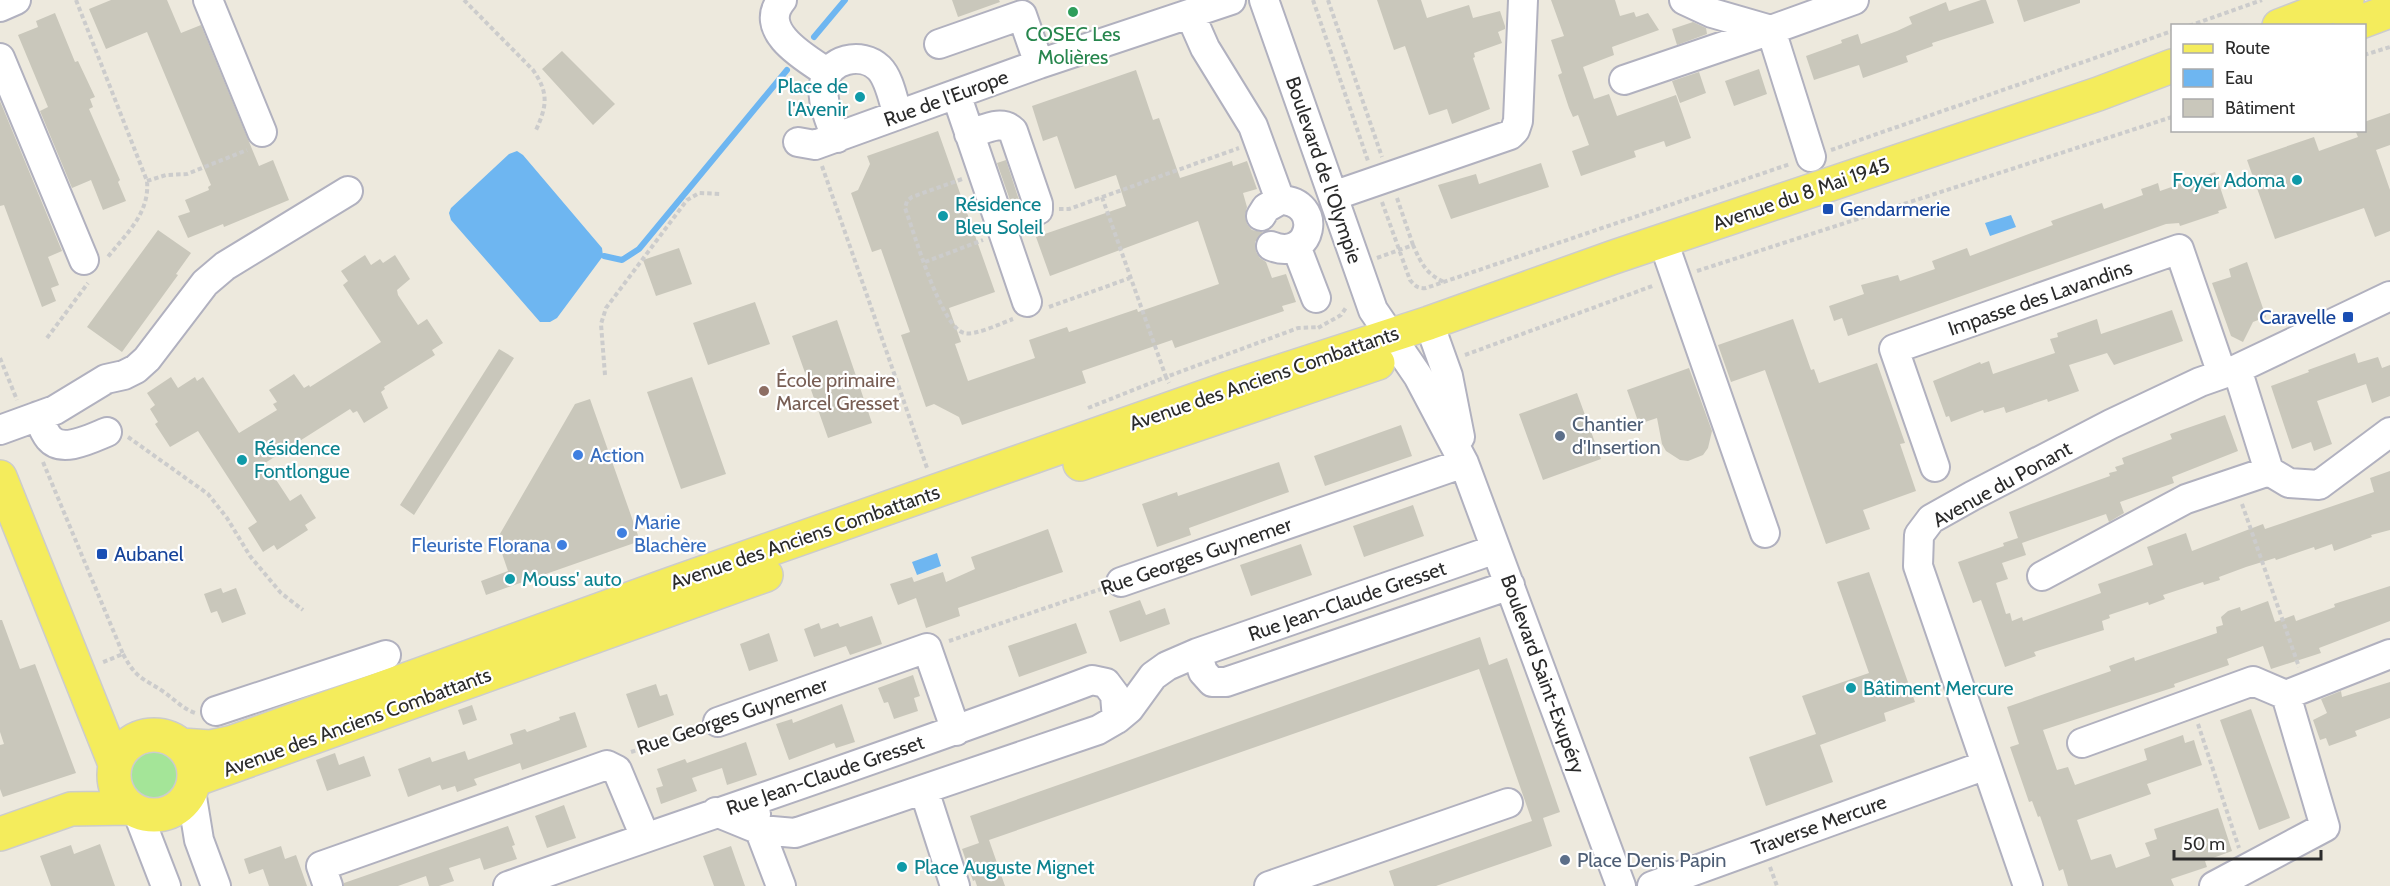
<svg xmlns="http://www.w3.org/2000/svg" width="2390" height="886" font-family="Cabin,sans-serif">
	<rect width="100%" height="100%" fill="#ede9dd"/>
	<!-- green -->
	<path fill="#a4e598" d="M127 774a26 26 0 1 1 52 0a26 26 0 1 1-52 0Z"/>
	<!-- water -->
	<path fill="#6eb6f1" d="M517,151L523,155L602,248L603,256L557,318L550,322H540L451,220L449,213L451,208L509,154Z
		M2011,215L2016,227L1990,236L1985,223Z
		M937,553L941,566L917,575L912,562Z"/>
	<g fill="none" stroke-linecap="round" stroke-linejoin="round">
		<!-- stream -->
		<path stroke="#6eb6f1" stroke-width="6" d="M814,37L845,0
			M604,256L622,260L639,249L787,70"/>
	</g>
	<!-- building -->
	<path fill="#c9c7bb" d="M111,0H167L181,33L201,25L259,166L273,160L289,200L224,227L223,224L188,238L178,216L190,212L185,200L209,190L208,187L211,185L147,32L106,49L89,9Z
		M952,0H999L1000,2L958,17Z
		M1377,0H1421L1427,18L1469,5L1473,18L1500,11L1505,26V29L1498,32L1502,43L1474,53L1475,57L1473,58L1490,109L1452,124L1447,109L1429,115L1405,46L1394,50Z
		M1551,0H1615L1620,16L1634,12L1636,17L1648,13L1659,30L1612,47L1614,55L1583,67L1594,99L1609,94L1617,116L1676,95L1691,138L1666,147L1664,141L1634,151L1636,157L1581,176L1572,151L1589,145L1578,115L1573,117L1569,108L1558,75L1562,73L1551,40L1564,36Z
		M1981,0H1986L1994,23L1932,43L1933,46L1906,56L1908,62L1863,78L1859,65L1814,80L1806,56L1842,43L1841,40L1858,34L1861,44L1897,31L1912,24L1909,17L1946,2L1949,11Z
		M2017,0H2080V3L2024,22Z
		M55,13L75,62L78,61L95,97L90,99L93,107L89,109L120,180L118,182L126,201L103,210L91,180L72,188L40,111L48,107L18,35L38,27L36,21Z
		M1693,22L1706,28L1707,34L1677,45L1672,29Z
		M562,51L615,104L593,125L542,69Z
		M1759,69L1767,94L1734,106L1725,81Z
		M1136,70L1153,120L1159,118L1180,178L1232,161L1233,166L1247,161L1257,189L1243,193L1247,207L1245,216L1247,224L1252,230L1263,232L1255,242L1256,252L1260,258L1266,262L1272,278L1286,274L1296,302L1282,306L1284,311L1175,348L1172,340L1082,371L1086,383L962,425L959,417L934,404L926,407L901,335L910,332L881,249L872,252L851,193L858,190L870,164L867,156L938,131L995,292L949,308L961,342L955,344L968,381L1035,358L1029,340L1067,327L1069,332L1137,309L1138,312L1219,284L1198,221L1050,276L1036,237L1126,206L1116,175L1075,189L1057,136L1043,141L1032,106Z
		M1699,72L1706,93L1680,103L1672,81Z
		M0,101L62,251L48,257L59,285L51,288L56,301L42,307L4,205L0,206Z
		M2390,113V145L2376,150L2390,190V231L2375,237L2364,208L2275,239L2247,160L2314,137L2319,151L2358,137L2355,130H2364V122Z
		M1006,160L1019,200L1011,203L997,163Z
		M1541,163L1549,187L1451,219L1438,185L1476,174L1479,184Z
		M2215,172L2227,208L2218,211L2219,213L2180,226L2179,223L2166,224L1848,336L1842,318L1834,321L1829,306L1864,294L1861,285L1898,275L1900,281L1935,269L1932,261L1967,248L1970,256L2053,225L2051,221L2102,203L2104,209L2143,195L2141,189L2150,186L2158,183L2160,191Z
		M158,230L191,253L176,274L178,275L122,352L87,327Z
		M679,248L692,284L656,296L643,260Z
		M365,255L371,265L380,259L383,263L395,255L410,279L397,290L398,295L418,325L427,319L443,343L432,350L435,355L384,387L385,389L381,392L388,408L364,423L357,411L353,413L350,409L265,463L290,501L301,494L316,518L305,525L308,530L277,550L274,545L263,552L248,528L257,522L198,431L170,447L155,424L158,422L150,409L155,405L147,393L171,377L178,388L195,377L197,381L203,377L239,433L277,410L273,404L277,402L269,390L285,380L294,374L304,388L309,385L310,387L381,342L343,285L348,281L341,271Z
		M2247,262L2266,317L2253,322L2243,342L2231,336L2212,283L2231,277L2229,269Z
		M755,302L770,344L708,365L693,323Z
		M2172,310L2183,341L2114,365L2107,353L2069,365L2079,391L2048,402L2047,399L2006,413L2004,407L1984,413L1983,410L1951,422L1949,416L1946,417L1933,381L1980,362L1981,364L1989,361L1993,374L2055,353L2050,339L2058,337L2057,333L2097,319L2101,334Z
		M1793,319L1811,370L1814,369L1819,383L1877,363L1905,443L1900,444L1916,491L1863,510L1870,529L1826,544L1765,370L1731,382L1718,345Z
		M837,320L872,423L828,438L792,336Z
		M499,349L514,358L414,515L400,505Z
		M2355,353L2358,363L2378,357L2382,368L2390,365V396L2372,403L2366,384L2317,401L2332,444L2314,451L2311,442L2292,449L2271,386L2309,372L2308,370Z
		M1689,368L1712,431L1708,448L1703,455L1688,461L1680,460L1666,451L1662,444L1657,418L1639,424L1627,390Z
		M692,377L726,474L681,489L647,392Z
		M1577,393L1601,459L1543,480L1519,414Z
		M590,399L640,541L486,595L481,581L508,571L497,539L575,404Z
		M2225,415L2238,451L2172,477L2174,483L2120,502L2124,513L2109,522L2106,514L2022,543L2026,555L2002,563L2008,579L1996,583L2006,614L2010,613L2012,621L2022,617L2023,621L2101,593L2098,584L2153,565L2147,547L2186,533L2192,551L2263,524L2265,529L2374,492L2370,478L2390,471V530L2371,535L2372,537L2334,551L2332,544L2315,550L2314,547L2276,560L2275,558L2246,567L2219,577L2220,580L2204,585L2203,582L2163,595L2165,599L2149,605L2148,602L2109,615L2110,618L2102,621L2104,630L2034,652L2036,656L2005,667L1981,600L1973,603L1958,562L2004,546L2003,543L2018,538L2009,512L2110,476L2109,473L2117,471L2115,467L2124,464L2122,458L2172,439L2170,434Z
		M1401,425L1412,456L1325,486L1314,456Z
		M1279,462L1289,492L1189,528L1191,535L1157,547L1142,504L1177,492L1178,496Z
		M1413,505L1424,536L1364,557L1353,526Z
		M1048,529L1063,572L958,608L960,616L926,628L916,598L898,605L890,584L912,577L914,582L943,572L946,582L975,569L971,557Z
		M1301,544L1312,575L1251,596L1240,565Z
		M1869,572L1915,702L1884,713L1886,721L1820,745L1833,782L1766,806L1749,757L1816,734L1802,696L1869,673L1837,582Z
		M2390,586V621L2319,648L2321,653L2271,669L2263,646L2227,659L2229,665L2174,684L2175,687L2043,730L2057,770L2068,767L2075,785L2147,760L2144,749L2183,735L2185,743L2194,740L2196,747L2202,765L2147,784L2151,794L2077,820L2091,860L2111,854L2116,868L2150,856L2145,843L2157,839L2154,829L2218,808L2232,851L2205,861L2207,867L2171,879L2174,886H2068L2063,869L2059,871L2040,816L2038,817L2032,801L2029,802L2010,747L2019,744L2007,707L2111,671L2109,666L2134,657L2135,661L2217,633L2216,627L2223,625L2221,617L2228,611L2240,607L2241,611L2268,601L2275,622L2294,615L2296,621L2335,607L2334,604Z
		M221,588L223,593L236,588L246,614L222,623L217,611L211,613L204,594Z
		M1140,600L1146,615L1165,608L1170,624L1120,642L1109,611Z
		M872,616L882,644L850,655L846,646L814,657L804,629L819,623L821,629L838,623L840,627Z
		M0,620H2L20,669L35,664L76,773L3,797L0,789V745L4,744L0,732Z
		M1076,623L1087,653L1019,677L1008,646Z
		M769,633L778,661L749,671L740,644Z
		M1480,637L1489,665L1507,658L1560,812L1543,818L1552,846L1436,886H1394L1389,871L1532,821L1479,669L989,840L1005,886H977L975,880L973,881L962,849L979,843L970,816Z
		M913,675L920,696L914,698L918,711L894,719L888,702L884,703L878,688Z
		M2390,682V718L2355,731L2357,736L2329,746L2326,738L2320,740L2313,720L2327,713L2321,699L2341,691L2342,697Z
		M656,684L660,696L667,694L674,715L638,728L626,694Z
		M842,704L855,742L836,748L834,743L789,760L776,724L792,719L793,723Z
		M472,705L477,720L463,725L458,710Z
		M2251,709L2290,818L2259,830L2220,720Z
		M575,712L587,747L522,770L520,763L474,779L477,785L457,792L455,786L442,790L440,785L408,797L398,769L430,757L432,762L465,751L468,760L513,744L510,734L525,729L527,732L560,720L559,717Z
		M746,742L757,775L727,785L722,768L692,778L697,791L661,804L656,788L663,786L657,769L685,759L687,763Z
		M335,753L339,765L364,756L371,776L327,791L316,760Z
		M564,805L576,838L547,848L535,816Z
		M508,826L515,845L512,846L517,859L484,870L480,858L449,868L454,881L439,886H429L426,876L398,886H344V883Z
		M100,844L115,886H51L40,856L71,845L74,854Z
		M281,846L285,859L296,855L307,886H269L263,869L249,874L244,859Z
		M731,846L745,886H714L703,856Z"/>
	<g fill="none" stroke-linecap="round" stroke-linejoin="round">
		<defs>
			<path id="minor" d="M208,0L262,132
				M782,0C756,31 807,59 828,73
				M1264,0L1373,310L1418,376L1464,463L1621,886
				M1684,0L1712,13L1771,30L1854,0
				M0,7L16,0
				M1190,14L1205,48L1253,126L1280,200
				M939,44L1022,15L1039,64
				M0,58L84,260
				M1624,80L1771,30L1811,157
				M956,94L1027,302
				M969,134C984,130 1001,119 1013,131L1038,204V210L1001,225
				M837,138C830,123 821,101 824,84C827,59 862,51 879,68C890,79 893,101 898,115
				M798,142L815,145L1039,64L1231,0
				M1333,196L1510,135L1515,130L1518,121L1523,0
				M1261,216L1266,208L1280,200C1325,201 1312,263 1271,246
				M1663,241L1765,533
				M1296,246L1316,298
				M1429,323L1448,376L1460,437
				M2237,369L2269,471L2289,483L2319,485L2390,432
				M38,416C41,423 44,432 49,438C62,454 92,438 107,432
				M0,430L55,410L106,379L124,375L136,369L147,359L205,283L225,266L348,191
				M1935,467L1894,349L2179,249L2222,374
				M2042,576L2186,499L2269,471
				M1121,582L1464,463
				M1197,653L1203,672L1212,682H1226L1510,585
				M216,711L386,655
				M718,722L927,648L956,731
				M2082,743L2253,681L2286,695
				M924,790L955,886
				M191,791L199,840L216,886
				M137,811L166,886
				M716,812L760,830L795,833L1098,730L1117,719L1129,709L1153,676L1167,666L1197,653L1496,549
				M756,814L755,818L781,886
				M328,886L321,866L607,765L617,770L645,837
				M508,886C702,817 899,753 1092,680L1106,683L1115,695L1117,719
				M1269,886L1508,803
				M1652,886L1986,765
				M2028,886L1918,566L1919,535L1931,519L1972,496L2111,424L2200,382L2237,369L2390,296
				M2214,886L2325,827L2286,695L2390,654"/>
			<path id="major" d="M2279,26L2347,0
				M2350,26L2390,11
				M1080,464L1378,363
				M0,477L115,764
				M114 775a40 40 0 1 1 80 0a40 40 0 1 1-80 0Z
				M181,745L210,747L233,742L671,584L1229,388L1429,323L1614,257L2098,94L2172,66
				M194,780L766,575
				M0,834L71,809L131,808"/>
		</defs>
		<!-- minor casing -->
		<use href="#minor" stroke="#b1b1bf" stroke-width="32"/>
		<!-- major casing -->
		<use href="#major" stroke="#ccc" stroke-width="36"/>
		<!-- path -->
		<path stroke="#ccc" stroke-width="4" stroke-dasharray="4.5 3" stroke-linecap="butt" d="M76,0L147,181C150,213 126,234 107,258
			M464,0L533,70C549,93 547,106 536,130
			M1313,0L1368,161
			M1328,0L1382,157
			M2189,26L2262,0
			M2364,55L2390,47
			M1831,150L2172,31
			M822,166L927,468
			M962,179L912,197L907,201L905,208C914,232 941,327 964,333C975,336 1002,323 1013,319
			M147,181L166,175L187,174L247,150
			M1102,197L1166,377L1298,328L1319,327
			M1397,198L1413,245
			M1382,202L1410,280C1415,286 1418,289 1426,288L1790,164
			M1059,209H1069L1239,148
			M1377,258L1413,245C1421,263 1426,274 1444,282
			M925,262L983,240
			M1697,271L2172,117
			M1049,307L1130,278
			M1318,328L1341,315L1347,306
			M47,338L88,283
			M1465,355L1655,285
			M0,358L17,400
			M605,375L601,324L606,308L687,200L699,193L721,194
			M1088,408L1166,377L1169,383
			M128,437L208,494L227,518L250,556L281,593L303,610
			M43,462L123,654L101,663
			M2242,504L2299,667
			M669,549L686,550
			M949,641L1101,589
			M123,654C137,680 142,677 164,692C175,700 182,708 195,713
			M2198,724L2239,848
			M631,752L697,729
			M1770,867L1777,886"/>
		<!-- minor -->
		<use href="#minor" stroke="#fff" stroke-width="28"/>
		<!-- major -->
		<use href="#major" stroke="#f4ec5c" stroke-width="33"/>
	</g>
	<!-- markers -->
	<circle fill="#2e9e5b" stroke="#fff" stroke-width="2" cx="1073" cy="12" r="6"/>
	<g fill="#0f9aa8" stroke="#fff" stroke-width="2">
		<circle cx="860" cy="97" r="6"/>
		<circle cx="2297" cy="180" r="6"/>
		<circle cx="943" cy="216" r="6"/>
		<circle cx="242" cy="460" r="6"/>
		<circle cx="510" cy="579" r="6"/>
		<circle cx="1851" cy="688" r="6"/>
		<circle cx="902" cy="867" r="6"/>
	</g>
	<g fill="#1a4fb4" stroke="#fff" stroke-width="2">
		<rect x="1822" y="203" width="12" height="12" rx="3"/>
		<rect x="2342" y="311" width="12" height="12" rx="3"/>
		<rect x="96" y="548" width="12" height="12" rx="3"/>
	</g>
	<circle fill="#8d6e63" stroke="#fff" stroke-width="2" cx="764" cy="391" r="6"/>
	<g fill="#5c6f8a" stroke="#fff" stroke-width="2">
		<circle cx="1560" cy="436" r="6"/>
		<circle cx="1565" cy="860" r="6"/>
	</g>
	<g fill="#3f7fe0" stroke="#fff" stroke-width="2">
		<circle cx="578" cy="455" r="6"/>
		<circle cx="622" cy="533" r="6"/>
		<circle cx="562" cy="545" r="6"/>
	</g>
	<g text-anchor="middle" stroke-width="4.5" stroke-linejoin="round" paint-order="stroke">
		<!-- leisure labels -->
		<g font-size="20" fill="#27864d" stroke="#fff">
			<text x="1073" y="41">COSEC Les<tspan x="1073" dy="23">Molières</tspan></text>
		</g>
		<!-- culture labels -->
		<g font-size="20" fill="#0d838f" stroke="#fff" text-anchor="start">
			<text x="848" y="93" text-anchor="end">Place de<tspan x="848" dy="23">l'Avenir</tspan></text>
			<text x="2285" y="187" text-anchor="end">Foyer Adoma</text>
			<text x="955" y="211">Résidence<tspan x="955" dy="23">Bleu Soleil</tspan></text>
			<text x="254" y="455">Résidence<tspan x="254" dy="23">Fontlongue</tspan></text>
			<text x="522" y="586">Mouss' auto</text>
			<text x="1863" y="695">Bâtiment Mercure</text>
			<text x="914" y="874">Place Auguste Mignet</text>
		</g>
		<!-- street labels -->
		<g font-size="20" fill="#2b2b2b" stroke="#fff">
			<text transform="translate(946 98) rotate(-20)" y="7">Rue de l'Europe</text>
			<text transform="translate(1324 170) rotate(71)" y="7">Boulevard de l'Olympie</text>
			<text transform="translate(1801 194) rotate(-19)" y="7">Avenue du 8 Mai 1945</text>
			<text transform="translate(2040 298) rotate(-19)" y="7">Impasse des Lavandins</text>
			<text transform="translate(1264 378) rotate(-19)" y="7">Avenue des Anciens Combattants</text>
			<text transform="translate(2002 484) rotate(-29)" y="7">Avenue du Ponant</text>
			<text transform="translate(805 537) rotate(-19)" y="7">Avenue des Anciens Combattants</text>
			<text transform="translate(1196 556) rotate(-19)" y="7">Rue Georges Guynemer</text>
			<text transform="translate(1347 601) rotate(-19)" y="7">Rue Jean-Claude Gresset</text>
			<text transform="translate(1543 674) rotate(70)" y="7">Boulevard Saint-Exupéry</text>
			<text transform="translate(732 716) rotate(-19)" y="7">Rue Georges Guynemer</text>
			<text transform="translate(357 722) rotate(-20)" y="7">Avenue des Anciens Combattants</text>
			<text transform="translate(825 775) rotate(-19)" y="7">Rue Jean-Claude Gresset</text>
			<text transform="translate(1819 825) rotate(-20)" y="7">Traverse Mercure</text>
		</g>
		<!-- transit labels -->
		<g font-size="20" fill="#164399" stroke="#fff" text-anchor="start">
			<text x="1840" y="216">Gendarmerie</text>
			<text x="2336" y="324" text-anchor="end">Caravelle</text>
			<text x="114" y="561">Aubanel</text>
		</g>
		<!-- education labels -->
		<g font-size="20" fill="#785e54" stroke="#fff" text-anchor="start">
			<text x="776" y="387">École primaire<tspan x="776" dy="23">Marcel Gresset</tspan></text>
		</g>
		<!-- service labels -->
		<g font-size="20" fill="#4e5e75" stroke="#fff" text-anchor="start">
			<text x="1572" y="431">Chantier<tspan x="1572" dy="23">d'Insertion</tspan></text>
			<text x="1577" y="867">Place Denis Papin</text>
		</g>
		<!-- shop labels -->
		<g font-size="20" fill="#366cbe" stroke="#fff" text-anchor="start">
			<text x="590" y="462">Action</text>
			<text x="634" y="529">Marie<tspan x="634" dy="23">Blachère</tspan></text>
			<text x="550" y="552" text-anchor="end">Fleuriste Florana</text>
		</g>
	</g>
	<!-- legend -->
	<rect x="2171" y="24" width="195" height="108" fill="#ffffff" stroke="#aaaaaa" stroke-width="1.5"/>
	<rect x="2183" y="44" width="30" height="9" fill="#f4ec5c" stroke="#aaaaaa" stroke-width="1.5"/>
	<text x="2225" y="54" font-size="18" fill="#2b2b2b">Route</text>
	<rect x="2183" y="69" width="30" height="18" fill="#6eb6f1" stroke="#aaaaaa" stroke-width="1.5"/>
	<text x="2225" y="84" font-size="18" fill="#2b2b2b">Eau</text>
	<rect x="2183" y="99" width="30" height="18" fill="#c9c7bb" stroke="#aaaaaa" stroke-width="1.5"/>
	<text x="2225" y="114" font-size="18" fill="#2b2b2b">Bâtiment</text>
	<!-- scale -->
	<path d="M2174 850v9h147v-9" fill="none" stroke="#2b2b2b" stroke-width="3"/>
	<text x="2183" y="850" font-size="18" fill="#2b2b2b" stroke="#ffffff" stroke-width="4.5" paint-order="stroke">50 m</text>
</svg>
